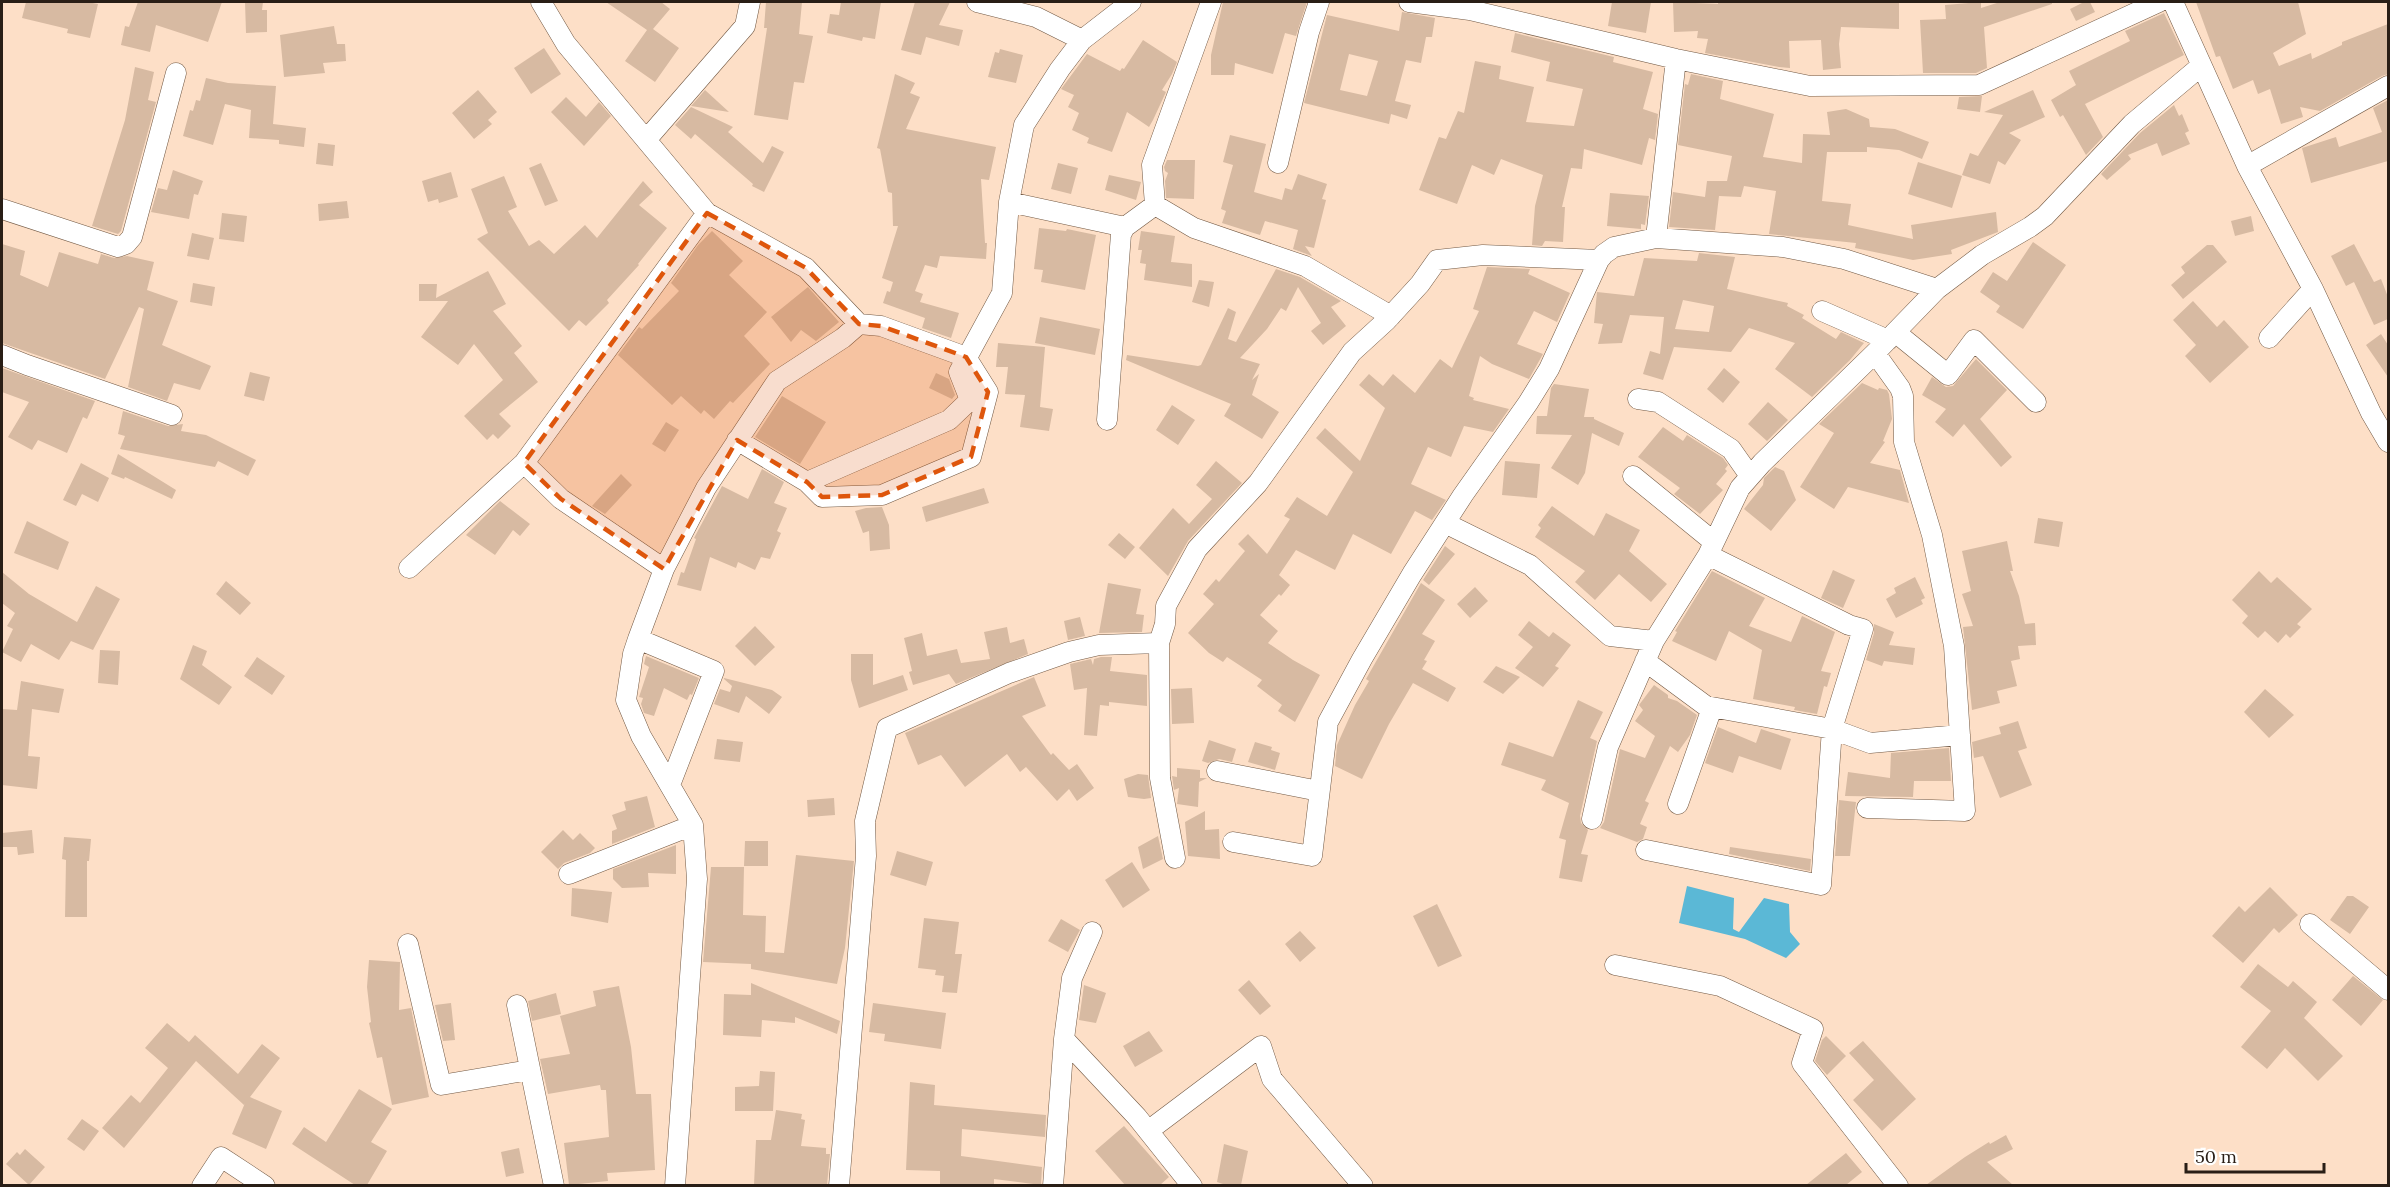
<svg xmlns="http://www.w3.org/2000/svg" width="2390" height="1187" font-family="Lora,serif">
	<rect width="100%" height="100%" fill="#fddfc7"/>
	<!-- water -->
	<path fill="#5bb8d6" d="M1687,886L1734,898L1733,929L1739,932L1764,898L1789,904L1790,932L1800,944L1786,958L1745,939L1679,923Z"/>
	<!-- building -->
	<path fill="#d7baa2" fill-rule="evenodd" d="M26,2H87L98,4L90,38L67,33L68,29L22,18Z
		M138,2H222L208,42L156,25L150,52L121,45L125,26L129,27Z
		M245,2H263L262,10H267V32L246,33Z
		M606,2H661L670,9L653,29L679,48L655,82L625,61L647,30Z
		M766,2H802L799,34L813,36L804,83L794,82L788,120L754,115L767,28H764Z
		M841,2H881L875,39L863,37L862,41L827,33L830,14L839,15Z
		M915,2H950L939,25L963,30L959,46L926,37L921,55L901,50Z
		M1223,2H1307L1296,36L1285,33L1273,74L1235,63L1234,75H1211V55Z
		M1612,2H1651L1646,33L1608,26Z
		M1673,2L1718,4V2H1899V29L1841,27L1839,44L1841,68L1823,70L1821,40L1789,41L1790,68L1779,67L1705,53L1708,39L1697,38L1698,31L1674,32Z
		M1981,2V8L2000,2H2052V4L1984,27L1987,68L1976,73H1923L1920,20L1946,19L1945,5Z
		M2084,2H2090L2095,12L2076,21L2070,9Z
		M2196,2H2298L2306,34L2273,53L2279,66L2311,53L2312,59L2342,45V42L2388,24V74L2382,76L2320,111L2300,107L2303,117L2281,124L2270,89L2258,94L2253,80L2233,89L2220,56L2216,57Z
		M1402,12L1435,18L1432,37H1426L1421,63L1406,60L1395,101L1411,105L1407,119L1391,114L1389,124L1304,103L1327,15L1399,31ZM1349,54L1378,61L1367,96L1340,90Z
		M2164,13L2184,55L2085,104L2103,137L2086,155L2063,115L2060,117L2051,100L2076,85L2069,71L2130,41L2125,31Z
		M334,26L337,44H345L346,61L323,63L325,73L284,77L280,35Z
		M1515,33L1614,57L1613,62L1653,72L1643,109L1658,114L1655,140L1649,138L1642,165L1584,149L1582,169L1571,168L1562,207H1565L1563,242L1545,241L1542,246L1532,245L1535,206L1543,175L1501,159L1494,175L1472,165L1457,204L1419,190L1439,137L1446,139L1458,111L1464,113L1475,61L1501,66L1499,79L1534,87L1526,122L1574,126L1583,89L1546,81L1550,62L1511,52Z
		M1143,40L1177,62L1172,74L1162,90L1166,92L1153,120L1149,127L1127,112L1112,152L1087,143L1089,138L1072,130L1079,113L1068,107L1074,95L1061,89L1087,54L1120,71L1122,68L1124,69Z
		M544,48L561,74L531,94L514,68Z
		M1000,49L1023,55L1016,83L988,77L995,52L999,53Z
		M135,67L154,72L148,100L156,102L121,231L118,234L92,226L125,120Z
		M895,74L915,83L910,93L920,97L906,129L996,147L989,180L981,179L985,243H987L986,259L940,256L937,268L925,265L915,291L923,294L920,302L959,313L951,338L922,328L925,318L883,303L887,291L890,292L893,282L882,278L898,226H893L892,193L888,192L880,149L877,148Z
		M1691,74L1723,81L1720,99L1774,114L1763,157L1802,163L1803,134L1830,135L1827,112L1846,109L1869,119L1870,127L1895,129L1929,142L1922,159L1899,150L1867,147V152H1827L1822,201L1851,204L1848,225L1913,239L1911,225L1996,212L1998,232L1951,250L1952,254L1913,260L1855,248L1856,243L1769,234L1776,191L1744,186L1741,197L1719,196L1715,230L1669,227L1673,192L1705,197L1707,181H1727L1732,156L1678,145L1685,84L1688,85Z
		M206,78L228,83L276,86L273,124L306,128L304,147L279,144V140L249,138L251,110L225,104L213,145L183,136L190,110L193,111L196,100L200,101Z
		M478,90L497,112L488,120L492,124L474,139L452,113Z
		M705,90L729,112L691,106Z
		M2033,90L2045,117L2009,133L2021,140L2005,165L1998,161L1990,184L1962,175L1970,153L1978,156L2003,115L1984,112Z
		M1982,96L1980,112L1957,109L1959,97Z
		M566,97L586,117L599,102L611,116L584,146L551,112Z
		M2388,100V161L2311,183L2302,148L2336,137L2339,147L2382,132L2373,108Z
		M2174,105L2179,116L2182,114L2189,131L2185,133L2190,144L2162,156L2157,143L2128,155L2131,159L2107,180L2101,174L2140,133Z
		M691,107L733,127L728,132L763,163L772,146L784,152L764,192L752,186L753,184L695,134L691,139L675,125Z
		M1230,135L1266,144L1254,192L1282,200L1285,188L1292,190L1298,174L1327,184L1322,199L1326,200L1314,248L1305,246L1312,256L1293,249L1298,230L1265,221L1260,235L1222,223L1226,211L1221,209L1233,165L1223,162Z
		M318,143L335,145L333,166L316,164Z
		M1167,160H1195L1194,199L1166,198L1165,181L1168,173L1165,171L1164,167Z
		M1918,162L1962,176L1952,208L1908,194Z
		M541,163L558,201L545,206L529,168Z
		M1058,163L1078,168L1071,194L1051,189Z
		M173,170L203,181L198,195L194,194L189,219L151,212L158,188L167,190Z
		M451,172L458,197L439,203L438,199L428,202L422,181Z
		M1109,175L1141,182L1136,200L1105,190Z
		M504,176L517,207L508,211L529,246L539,240L554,254L585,225L597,238L643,181L653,192L639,205L667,228L638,264L639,265L607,300L609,303L586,326L579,320L569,331L477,239L488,233L471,189Z
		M1610,193L1649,196L1645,225L1641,224V229L1607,226Z
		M347,201L349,218L319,221L318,204Z
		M222,213L247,216L244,242L219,239Z
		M2251,216L2254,231L2235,236L2231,221Z
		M1039,228L1066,231L1067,229L1096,235L1085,290L1041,282L1043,270L1034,269Z
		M712,231L743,261L729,275L767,312L744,336L770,364L733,403L730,401L714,419L704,410L701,414L681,396L672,405L618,355L639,327L642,329L679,291L671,283L698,245Z
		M1141,231L1175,236L1171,262L1192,264V287L1144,280L1146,264L1140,263L1142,250H1138Z
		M192,233L214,238L209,260L187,256Z
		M2033,242L2066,265L2023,329L1996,312L2000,306L1980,292L1993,272L2007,281Z
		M2,244L25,251L20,275L48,287L59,252L98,264L101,254L114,258L127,256L154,262L147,290L178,301L162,345L211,366L200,390L174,383L167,401L128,387L144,309L139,307L105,379L2,343Z
		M2354,244L2374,282L2381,279L2388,297V319L2374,325L2354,282L2346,286L2331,256Z
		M2207,245H2213L2227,262L2183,299L2171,285L2185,273L2181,267Z
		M1699,253L1735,257L1727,289L1788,303L1787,306L1804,315L1802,318L1836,339L1841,332L1864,343L1850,360L1812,397L1775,369L1795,343L1749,328L1731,352L1674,347L1663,380L1643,374L1650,351L1660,354L1664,317L1630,315L1622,343L1598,344L1603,324L1594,323L1597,292L1634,296L1644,258L1697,261ZM1683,300L1714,306L1709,332L1675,329Z
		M1487,267L1530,269L1528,274L1570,293L1557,322L1534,311L1517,344L1543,354L1529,379L1492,364L1480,356L1469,396L1474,398L1473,400L1509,409L1493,432L1464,426L1451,457L1428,447L1411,484L1446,500L1432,520L1415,511L1391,554L1353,534L1335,570L1296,550L1279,575L1290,585L1281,596L1279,594L1260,615L1278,631L1268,643L1293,660L1320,675L1295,722L1278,711L1282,705L1257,686L1262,680L1227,657L1223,662L1209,653L1188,633L1214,604L1203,594L1216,579L1219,582L1245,551L1238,544L1248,534L1267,554L1290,519L1284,516L1297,497L1327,516L1353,472L1316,438L1325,428L1360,461L1385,408L1359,385L1369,374L1383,386L1393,374L1415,393L1440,359L1452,368L1479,311L1473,309Z
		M1276,269L1300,277L1341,301L1331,307L1346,326L1323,345L1311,331L1321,323L1298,287L1286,311L1281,308L1267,329L1240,358L1260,364L1252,380L1259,374L1252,395L1279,412L1262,439L1224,416L1231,404L1126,360L1127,355L1198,366L1201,365L1228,308L1236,312L1228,339L1236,342Z
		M488,271L506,304L493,311L522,346L514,353L538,382L499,414L511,426L498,439L493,434L487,440L464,416L503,380L474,344L458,365L421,337L448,301H419V284H437L436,298Z
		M1199,280L1214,282L1209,307L1192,302Z
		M193,283L215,287L212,306L190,302Z
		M808,287L839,322L816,341L801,330L791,342L771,317Z
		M2193,301L2217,327L2224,320L2249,347L2210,383L2185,356L2196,345L2173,320Z
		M1040,317L1100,329L1095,355L1035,343Z
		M2381,334L2388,345V377L2366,345Z
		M998,343L1045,347L1040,407L1053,409L1049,431L1020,427L1025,395L1005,394L1008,367H996Z
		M1976,359L2007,390L1980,419L2012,457L2001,467L1964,424L1953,437L1935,422L1946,409L1922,395L1932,377L1946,387L1953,386Z
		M2,368L95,401L87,419L83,417L67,453L38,440L32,450L8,437L29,402L2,392Z
		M1724,368L1740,382L1723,403L1707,389Z
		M250,372L270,377L264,401L244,396Z
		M936,373L949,379L955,395L952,399L929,388Z
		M1862,383L1878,390L1879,388L1887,390L1889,394L1892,419L1883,441L1885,442L1870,463L1900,470L1909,503L1848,487L1834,509L1800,487L1834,433L1819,424Z
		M1554,384L1589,389L1584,417H1594V419L1624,433L1619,446L1592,433L1585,473L1578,485L1551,468L1572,435L1536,434L1537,416H1547L1551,388Z
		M782,396L826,422L800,464L755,437Z
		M1768,402L1788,420L1767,441L1748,424Z
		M1172,405L1195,420L1178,445L1156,430Z
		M123,411L168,426L183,424L181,431L206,435L256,460L248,476L218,461L215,467L120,449L125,436L118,434Z
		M666,422L679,430L665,452L652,444Z
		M1663,427L1683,441L1687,435L1723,458L1728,465L1725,469L1727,471L1716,484L1723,490L1700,514L1674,494L1680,488L1638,457Z
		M118,454L176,490L172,499L125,477L124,479L111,474Z
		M1216,461L1242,483L1188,541L1168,576L1139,548L1173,508L1189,524L1212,499L1196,485Z
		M1505,461L1540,464L1537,498L1502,495Z
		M81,463L109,478L98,502L82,494L76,506L63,500Z
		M1775,467L1784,471L1796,500L1771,531L1744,509L1763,485L1764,478Z
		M762,469L784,482L774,503L787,508L777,531L781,533L770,559L761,557L755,570L738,562L736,568L710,557L701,591L677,585L681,572L684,573L696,539L694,538L722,486L748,499Z
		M621,474L632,485L605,514L592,506Z
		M984,488L989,503L926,522L922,507Z
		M500,501L530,524L520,536L513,530L495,555L466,535Z
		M1552,506L1594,536L1606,513L1640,530L1629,551L1667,584L1651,602L1619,574L1595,600L1575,582L1585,571L1535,537L1541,528L1538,525Z
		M882,507L889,525L890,549L870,551L869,531L863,533L855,511L866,508Z
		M2038,518L2063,522L2059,547L2034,543Z
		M27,521L69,542L58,570L14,553Z
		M1119,533L1135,547L1125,559L1108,545Z
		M2007,541L2013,571H2010L2019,596L2025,624L2035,623L2036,645L2018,646L2020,659L2011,661L2017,686L1997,691L2000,703L1972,710L1963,627L1973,626L1962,594L1971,591L1962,551Z
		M1445,546L1455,554L1429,585L1423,580Z
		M1833,570L1855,580L1843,608L1821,598Z
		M1712,571L1765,598L1749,626L1791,642L1802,616L1835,632L1821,671L1831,673L1827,687L1824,686L1817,714L1794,710L1795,707L1753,699L1762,650L1729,631L1716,661L1672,641L1677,632L1675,631Z
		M2259,571L2271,583L2277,577L2312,609L2297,624L2301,627L2290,638L2286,634L2278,643L2265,631L2258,638L2242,623L2248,616L2232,600Z
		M2,572L29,594L77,622L96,586L120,599L93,650L71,641L59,660L31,644L21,662L2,652L13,629L7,626L15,613L2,603Z
		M1915,577L1925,598L1921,600L1923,604L1896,618L1886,599L1896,593L1894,588Z
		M226,581L251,603L240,615L216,594Z
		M1108,583L1141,589L1136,614L1144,615L1142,632L1099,633Z
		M1421,583L1445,600L1422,634L1435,641L1424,660L1427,661L1422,669L1456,688L1448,702L1413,683L1389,724L1362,779L1335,766L1337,745L1355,705L1369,681L1366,679Z
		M1475,587L1488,601L1470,618L1457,604Z
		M1080,617L1085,636L1068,640L1064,621Z
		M1529,621L1549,637L1553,632L1571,645L1555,666L1559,668L1543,687L1515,668L1533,647L1518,635Z
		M1874,624L1894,632L1889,645L1915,648L1913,665L1884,661L1882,666L1866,660L1874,633Z
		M755,626L775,647L755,666L735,646Z
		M1007,627L1010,643L1024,639L1028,654L956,684L949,674L913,685L909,672L912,671L904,638L922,633L927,656L957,649L961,663L990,659L984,632Z
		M193,645L207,651L202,665L232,687L219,705L180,679Z
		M100,650L120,651L118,685L98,683Z
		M851,654H873V685L903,675L908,690L859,708L851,680Z
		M646,656L699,678L692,695L690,694L687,700L664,688L654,716L644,713L641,704L643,698L639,697L649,667L644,664Z
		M257,657L285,676L272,695L244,676Z
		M1101,657H1112L1110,671L1147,675V706L1109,702V706L1100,705L1097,736L1084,735L1087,688L1074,690L1070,664L1091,659L1093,665L1094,659Z
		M1496,666L1520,677L1503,694L1483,682Z
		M1034,677L1046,706L1022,716L1051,755L1053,753L1069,770L1077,764L1094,788L1077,801L1069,789L1057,801L1026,767L1020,772L1007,754L965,787L941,755L918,765L905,733Z
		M724,678L772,690L782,697L769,714L746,696L739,713L714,704L720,689L730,692L732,686L724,679Z
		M21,681L64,689L59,713L32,709L28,756L40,757L37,789L2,785V709L17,710Z
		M1654,685L1668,695V698L1677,701L1697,715L1690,735L1678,752L1670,746L1645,801L1649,803L1640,824L1647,827L1643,839L1637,842L1600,828L1604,822L1620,749L1645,758L1655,736L1635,721L1643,710L1639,705Z
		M1192,688L1194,723L1172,724L1171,689Z
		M2265,689L2294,715L2269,738L2244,712Z
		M1578,700L1603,712L1590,738L1597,741L1580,816L1581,823L1588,830L1581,854L1588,855L1582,882L1559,878L1566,840L1559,838L1569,803L1541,790L1546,780L1501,765L1509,742L1553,757Z
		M2018,721L2027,748L2018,751L2032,785L2000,798L1983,756L1974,758L1972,742L2001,734L1999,727Z
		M1718,727L1756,743L1761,729L1791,739L1781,770L1739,756L1733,773L1705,763Z
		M717,739L743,742L740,762L714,759Z
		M1209,740L1236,749L1232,762L1219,759L1208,763L1202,761Z
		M1255,742L1272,747L1271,750L1280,753L1275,770L1248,762Z
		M1949,748L1951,781H1914L1913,797L1845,796L1848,772L1890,778L1891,753Z
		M1177,768L1200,770V778H1207L1199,782L1198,807L1177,804L1179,788L1174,790L1172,776L1177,777Z
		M1138,774L1148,775L1151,798L1144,799L1128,797L1124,779Z
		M647,796L655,827L612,844V831L617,829L612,815L626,810L624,802Z
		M834,798L835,815L808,817L807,800Z
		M1839,800L1856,802L1850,856H1835Z
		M1205,811V830L1219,829L1220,859L1188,856L1185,822Z
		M32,830L34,853L18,855L17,847H2V833Z
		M563,830L573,840L580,833L595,848L590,853L564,863L558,869L541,852Z
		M1158,836L1163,859L1143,869L1138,847Z
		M64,837L91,839L89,861H87V917H65L66,860L62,859Z
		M745,841H768V866H744Z
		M676,845V874L648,873L649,887L622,888L613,879V869Z
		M1730,847L1811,859L1810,871L1729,854Z
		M897,851L933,862L926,886L890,875Z
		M796,855L854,861L845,948L837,984L751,969V964L703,962L711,867H744L743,915L766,916L765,952L784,953Z
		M1132,862L1150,890L1123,908L1105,880Z
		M2270,887L2298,915L2279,933L2274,928L2243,963L2212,936L2239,906L2245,912Z
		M572,888L612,892L608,923L571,916Z
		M2347,896H2353L2369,907L2350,934L2330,920Z
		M1437,904L1462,956L1438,967L1413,916Z
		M924,918L959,922L955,954H962L957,993L942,992L944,976L935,975L936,970L918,968Z
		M1061,919L1080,930L1068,952L1048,941Z
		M1300,931L1316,948L1300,962L1285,944Z
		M369,960L400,962L399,1010L411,1008L429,1097L392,1105L382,1057L377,1058L369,1023L371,1022L367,987Z
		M2258,964L2288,987L2293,981L2317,1002L2304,1018L2343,1056L2318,1081L2285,1048L2267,1069L2241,1047L2271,1011L2240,987Z
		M2353,976L2383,1000L2361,1026L2332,1000Z
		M1249,980L1271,1006L1260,1015L1238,990Z
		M751,983L840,1021L837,1034L795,1017V1023L762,1020L761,1037L723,1035L724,994L751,995Z
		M1084,985L1106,993L1096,1023L1079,1020Z
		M619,986L631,1047L636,1094H651L655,1170L607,1173L608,1181L569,1185L564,1143L609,1137L606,1090H601L600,1085L548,1094L540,1059L570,1054L560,1016L596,1006L593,991Z
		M556,993L561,1014L532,1021L528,1001Z
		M451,1003L455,1040L443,1041L435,1005Z
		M873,1003L946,1013L941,1049L884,1041L885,1034L869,1032Z
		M167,1023L189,1042L195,1035L238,1074L262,1044L280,1058L250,1097L282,1111L266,1149L232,1134L245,1103L244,1105L196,1061L124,1148L102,1128L131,1095L140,1103L168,1068L145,1048Z
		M1149,1031L1163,1051L1135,1067L1123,1046Z
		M1826,1036L1846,1056L1827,1075L1815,1061L1822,1040Z
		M1863,1041L1916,1099L1882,1131L1853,1100L1874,1080L1849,1053Z
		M760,1071L775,1072L773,1111H735V1087L759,1086Z
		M910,1082L935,1085L934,1105L1046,1115L1045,1137L962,1129L961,1156L1042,1167L1041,1185L994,1179V1185H940V1171L906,1170Z
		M359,1089L392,1109L371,1142L387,1151L367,1185H355L292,1144L304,1127L326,1142Z
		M776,1110L802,1114L801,1119L805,1120L801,1146L826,1148V1154H830L827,1185H754L756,1140H771Z
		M82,1119L99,1131L84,1151L67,1139Z
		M1124,1126L1169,1177L1160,1185H1125L1095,1151Z
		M2006,1135L2013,1149L1987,1162L2013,1185H1926L1965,1157L1989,1142L1990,1144Z
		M1224,1144L1248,1151L1241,1185H1226L1217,1182Z
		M519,1148L524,1173L506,1177L501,1152Z
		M25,1149L45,1167L29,1185L6,1164L17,1152L20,1155Z
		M1846,1153L1862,1172L1846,1185H1806Z"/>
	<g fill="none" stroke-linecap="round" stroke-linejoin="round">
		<defs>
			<path id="minor" d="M541,2L566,44L707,213L806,268L859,324
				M977,2L1036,17L1082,40
				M1409,2L1470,10L1676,59L1810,86L1979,85L2159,2
				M2173,2L2247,166L2313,289L2371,413L2388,442
				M646,140L745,26L750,2
				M1278,163L1309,32L1319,2
				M2247,166L2388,86
				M1009,202L1125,227
				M1155,205L1194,228L1305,266L1391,316
				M2,209L118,247L126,244L132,237L176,73
				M1656,238L1676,59
				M1822,311L1888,340
				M1895,332L1948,375L1974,340L2036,402
				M2269,338L2313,289
				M2,355L27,365L172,415
				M1638,399L1658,402L1731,449L1750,476
				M1107,420L1121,234L1125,227L1155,205L1152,165L1211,2
				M737,440L807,482L949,420L970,400L959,372L1002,293L1009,202L1024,125L1060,69L1082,40L1131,2
				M524,463L561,499L664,569
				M1633,476L1714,542
				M1445,523L1530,565L1610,636L1654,641
				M409,568L524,463L707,213
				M638,639L714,671L670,785
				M1645,661L1706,706L1832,729L1870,743L1960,735
				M1217,771L1319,791
				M1678,804L1712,708
				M1867,808L1965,811L1954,646L1932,535L1904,442L1903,396L1900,388L1875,353
				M1592,819L1608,747L1654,641L1708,555L1740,488L1762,463L1875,353L1937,289L1982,255L2030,227L2045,216L2132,124L2201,66
				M693,825L641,736L626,700L633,654L638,639L664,569L706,488L777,381L843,338L859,324L881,326L966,357L988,392L971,457L882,495L822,497L807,482
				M1233,842L1312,856L1328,722L1362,659L1412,574L1463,495L1528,403L1549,369L1599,260L1604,254L1614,247L1656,238L1783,247L1844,259L1937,289
				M1646,850L1821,885L1832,729L1863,629L1849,625L1708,555
				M1175,858L1160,778L1159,643L1165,624L1166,606L1197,549L1258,483L1352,352L1387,320L1420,284L1437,260L1483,255L1599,260
				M569,874L693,825L697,879L675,1186
				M2310,924L2388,990
				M1092,932L1072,978L1064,1039L1137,1117L1192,1186
				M408,944L441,1085L530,1070
				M1615,965L1720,986L1813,1029L1802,1063L1898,1186
				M517,1005L554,1186
				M1148,1131L1261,1046L1272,1079L1363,1186
				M202,1186L221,1157L265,1186
				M839,1186L866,856L865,821L887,728L1009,673L1069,652L1099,645L1159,643
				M1053,1186L1064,1039"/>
		</defs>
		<!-- minor casing -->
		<use href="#minor" stroke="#725944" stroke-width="21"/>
		<!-- minor -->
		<use href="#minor" stroke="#fff" stroke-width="20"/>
	</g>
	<!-- marked area -->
	<path fill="#de560c" fill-opacity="0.2" stroke="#de560c" stroke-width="4.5" stroke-dasharray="12 8" stroke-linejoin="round" d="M707,213L806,268L859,324L881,326L966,357L988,392L971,457L882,495L822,497L807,482L737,440L664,569L561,499L524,463Z"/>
	<!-- border -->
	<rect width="2390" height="1187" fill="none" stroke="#291e16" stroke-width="6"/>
	<!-- scale -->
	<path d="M2186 1163v9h138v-9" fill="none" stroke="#291e16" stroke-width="3"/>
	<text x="2195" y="1163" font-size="18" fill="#291e16" stroke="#ffffff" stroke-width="4.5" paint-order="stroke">50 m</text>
</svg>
